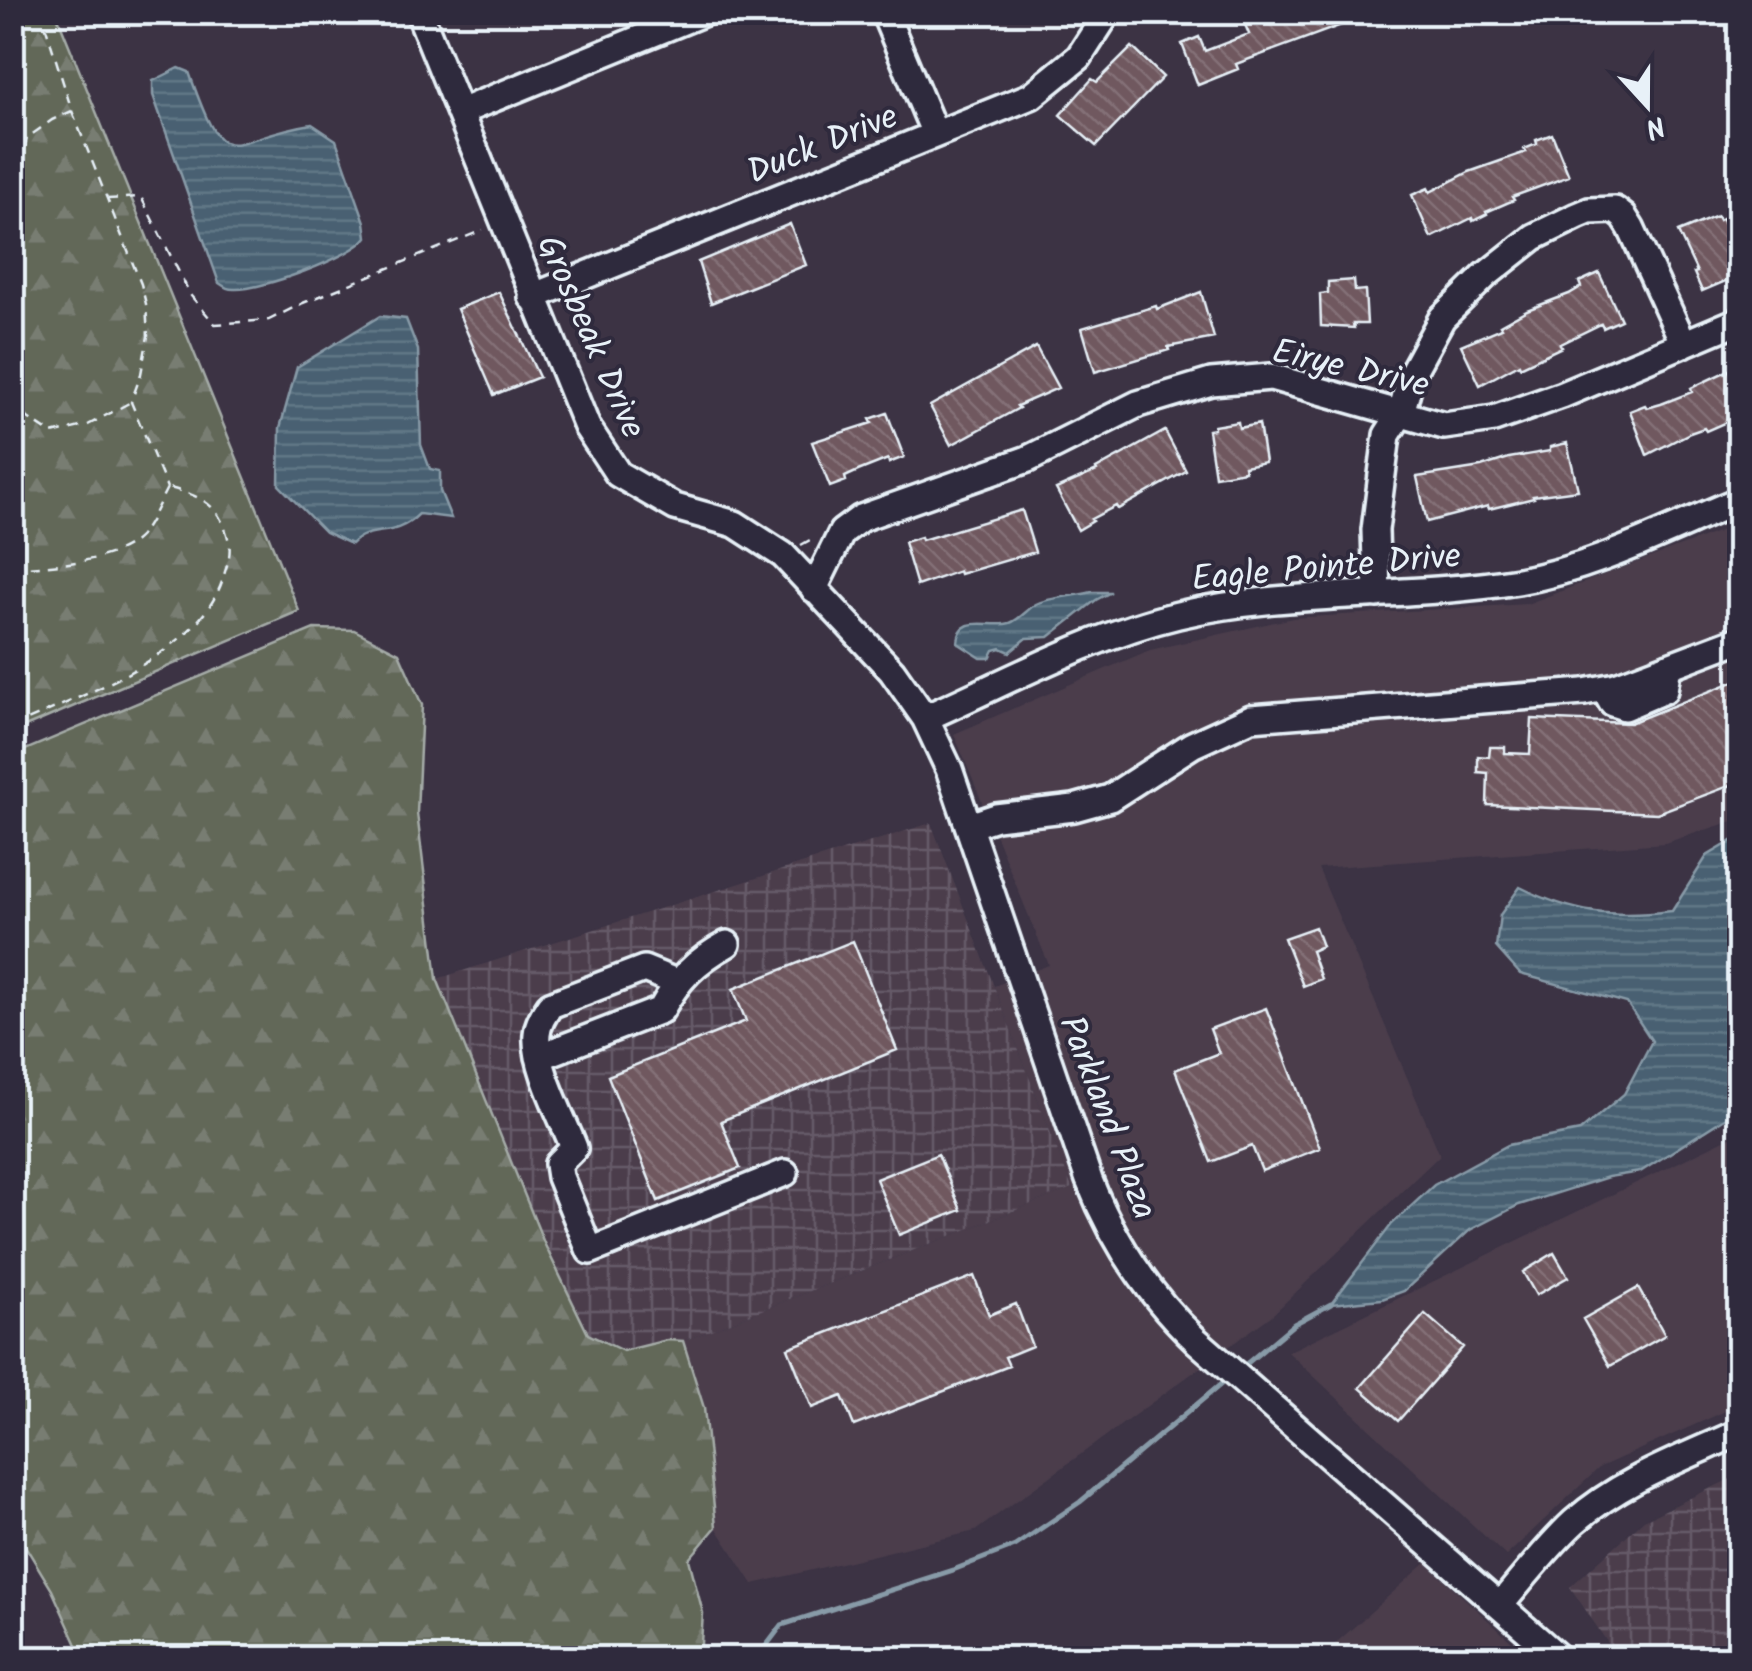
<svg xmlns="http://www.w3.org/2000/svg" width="1752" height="1671" font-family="Kalam,sans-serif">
	<defs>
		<pattern id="industrial-grid" width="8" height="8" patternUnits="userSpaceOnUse" patternTransform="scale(2.5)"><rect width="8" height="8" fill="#4b3e4c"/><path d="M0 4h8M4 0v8" fill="none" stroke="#655a67"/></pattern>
		<pattern id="forest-firs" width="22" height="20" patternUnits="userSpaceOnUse" patternTransform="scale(2.5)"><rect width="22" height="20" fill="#626759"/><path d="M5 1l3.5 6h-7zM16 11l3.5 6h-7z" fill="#787d72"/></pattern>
		<pattern id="water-rules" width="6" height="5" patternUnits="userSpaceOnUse" patternTransform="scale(2.5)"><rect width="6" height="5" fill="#486172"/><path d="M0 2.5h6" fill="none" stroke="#627887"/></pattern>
		<pattern id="building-back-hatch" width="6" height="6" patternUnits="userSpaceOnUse" patternTransform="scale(2.5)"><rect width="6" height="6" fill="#6f585f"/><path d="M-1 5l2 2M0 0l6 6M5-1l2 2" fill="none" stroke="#847077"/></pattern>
	</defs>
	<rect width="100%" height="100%" fill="#3c3344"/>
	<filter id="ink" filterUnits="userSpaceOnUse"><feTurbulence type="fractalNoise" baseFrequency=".01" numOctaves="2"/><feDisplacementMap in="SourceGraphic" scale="20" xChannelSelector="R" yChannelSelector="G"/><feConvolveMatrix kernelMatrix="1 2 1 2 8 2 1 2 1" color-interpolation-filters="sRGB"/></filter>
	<g filter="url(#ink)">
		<!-- built -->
		<path fill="#4b3e4c" d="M1739,524V819L1665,843L1318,868L1440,1155L1271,1316L975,1531L753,1584L716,1527L704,1408L683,1341L1072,1188L994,986L1049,965L954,734L1150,650L1293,618L1527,604Z
			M1739,1133V1405L1600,1467L1506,1556L1288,1352Z
			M1426,1563L1529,1658H1319Z"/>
		<!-- industrial -->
		<path fill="url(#industrial-grid)" d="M931,823L1072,1188L683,1341L667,1340L623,1351L588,1334L544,1243L437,979Z
			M1739,1475V1658H1618L1570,1587L1644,1520Z"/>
		<!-- forest -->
		<path fill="url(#forest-firs)" stroke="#a5aca8" stroke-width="2.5" d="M13,12L56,13L299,611L13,732Z
			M314,629L354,630L399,653L422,705L417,813L437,979L544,1243L588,1334L623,1351L667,1340L683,1341L704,1408L716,1527L689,1559L703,1613L700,1658H83L52,1590L13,1526V755Z"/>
		<!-- water -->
		<path fill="url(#water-rules)" stroke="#889ba8" stroke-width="2.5" d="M179,68L189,72C227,180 223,138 312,124L336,140L365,222L367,237C353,257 259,291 234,289C227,289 225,287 219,283L153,95V81Z
			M380,316L406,319L418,350L421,445L430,469L440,471V491L451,518L419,514C392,541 372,523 351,544L325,532L279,485L280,428L297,367Z
			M1092,592H1111L1096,600L1049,637L1027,638L1010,652L1001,648L994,650L990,658H981L958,643C959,612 991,629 1010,623C1019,620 1028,609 1036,604C1052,596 1075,597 1092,592Z
			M1739,837V1109L1640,1172L1608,1177L1519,1205L1470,1230L1404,1291L1382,1299L1331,1304L1392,1224L1434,1185L1508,1145L1580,1131L1624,1094L1652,1041L1627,1003L1520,974L1496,947L1500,915L1520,887C1574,914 1612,918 1672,911L1707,856Z"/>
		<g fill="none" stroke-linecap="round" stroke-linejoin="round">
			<!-- stream -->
			<path stroke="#889ba8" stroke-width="5" d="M1239,1370L1294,1324L1331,1304
				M757,1658L782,1625L953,1570L1015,1546L1080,1502L1226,1380"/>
		</g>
		<!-- building -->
		<path fill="url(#building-back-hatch)" stroke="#e8f1f8" stroke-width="2.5" d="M1290,12L1374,13L1236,64L1238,69L1198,85L1182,44L1199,37L1205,51L1249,34L1243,20L1259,14L1263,23Z
			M1132,47L1163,77L1096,146L1060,115L1092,79L1097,82Z
			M1552,134L1569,176L1512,197L1514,200L1486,212L1487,214L1473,221L1472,218L1431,238L1412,195L1428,188L1430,192L1469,172L1526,152L1524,149L1537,144L1536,140Z
			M1717,216L1719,220L1722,218L1735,257L1740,255V275L1702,291L1694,273L1697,272L1678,232Z
			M790,224L806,265L711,303L698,262Z
			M1599,273L1621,320L1603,328L1601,324L1560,344L1562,347L1520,367L1519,364L1480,385L1461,345L1502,328L1500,325L1527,310L1569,294L1581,287L1579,282Z
			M1354,280L1355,291L1365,290L1367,324H1353L1354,328L1321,326L1320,294L1328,293V282Z
			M499,292L539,377L494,395L457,309Z
			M1201,292L1214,338L1168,347L1169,350L1095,372L1082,328L1156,306L1157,309Z
			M1036,347L1058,388L1017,406L1019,408L951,445L930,406Z
			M1729,370L1730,373L1740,370V416L1706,431L1704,428L1690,433L1647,455L1630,411L1645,405L1647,408L1661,404L1692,392L1691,388Z
			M887,413L904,457L889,463L888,459L858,471L845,477L846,481L830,487L812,442L872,423L870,419Z
			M1238,422L1239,428L1259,424L1265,462L1244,466L1245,471L1215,476L1208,430L1214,429V426Z
			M1165,431L1186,471L1118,509L1116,506L1091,519L1093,521L1078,530L1056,489L1097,471L1096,469Z
			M1567,443L1578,490L1533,496L1534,498L1489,509L1488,506L1427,522L1417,477L1481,467L1509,458L1550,451V447Z
			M1022,510L1035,552L960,574L959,571L917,586L904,542L921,537L922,540Z
			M1740,679V782L1657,813L1487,805L1488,773L1478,772V756L1489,757L1490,747H1505V753L1530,754L1532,719L1630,723Z
			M1315,927L1322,946L1311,951L1321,979L1303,986L1284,938Z
			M853,941L897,1050L721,1121L740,1168L658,1201L608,1076L746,1021L733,989Z
			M1266,1008L1320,1148L1262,1171L1252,1146L1211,1162L1175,1070L1219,1053L1210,1029Z
			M938,1154L961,1210L899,1235L876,1179Z
			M1554,1253L1568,1277L1536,1295L1523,1272Z
			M974,1276L989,1315L1016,1304L1032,1346L1005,1357L1009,1366L854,1426L842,1396L812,1408L788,1348Z
			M1638,1288L1665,1335L1610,1366L1583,1319Z
			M1425,1314L1463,1347L1398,1421L1360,1388Z"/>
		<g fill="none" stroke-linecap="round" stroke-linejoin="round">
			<defs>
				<path id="minor" d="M419,12L587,427L618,474L675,507L735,524L783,555L892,671L925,718L949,769L1089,1180C1114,1243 1148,1295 1197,1341L1559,1658
					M884,12L935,134
					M460,112L705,12
					M532,297L1031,96L1079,57L1108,12
					M814,589L842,532L861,518L1028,459L1138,404L1211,382L1271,377L1444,426L1494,419L1562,395L1740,320
					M1377,594L1375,530L1387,435L1401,413L1412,373L1442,318L1486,275L1534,237L1577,216L1589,211L1615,210L1624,217L1631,228L1684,344
					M1604,689L1612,703L1624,707L1664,690L1668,666
					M925,718C1007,682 1090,636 1178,615C1289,589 1406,599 1518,581C1595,568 1669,529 1740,500
					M969,826L996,817L1074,808L1110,798L1192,745L1251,718L1584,692L1616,686L1740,639
					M676,982L644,969L550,1005C544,1014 538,1023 537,1034C534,1065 563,1119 574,1148L558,1164L560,1177L590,1251L785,1173
					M539,1057L661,1010C678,979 696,961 727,944
					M1501,1604C1524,1577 1548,1546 1574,1522C1621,1480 1683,1458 1740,1432"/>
			</defs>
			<!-- minor casing -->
			<use href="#minor" stroke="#e8f1f8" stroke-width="32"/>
			<!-- path -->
			<path stroke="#e8f1f8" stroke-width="2.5" stroke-dasharray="10 8" stroke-linecap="butt" d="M72,111L141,284L146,304L148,336L141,374L131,402L167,488
				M107,199L141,197L191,296L215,324L269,320L303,303L483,230
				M12,201L27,138L52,120L72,111L41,12
				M12,400L28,418L52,434L88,425L129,403
				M801,545L812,539
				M12,568C48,565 114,564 140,536C151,523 159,503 167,488
				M12,727C79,696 203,654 224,575C228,562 232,552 228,538C219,504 201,496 169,488
				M12,1655L21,1658"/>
			<!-- minor -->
			<use href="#minor" stroke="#2f2a3d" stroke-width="25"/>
		</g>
	</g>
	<g text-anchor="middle" stroke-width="8" stroke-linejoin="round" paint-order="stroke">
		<!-- street labels -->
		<g font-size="35" fill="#e8f1f8" stroke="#2f2a3d">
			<text transform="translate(822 143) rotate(-22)" y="12">Duck Drive</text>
			<text transform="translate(592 336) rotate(66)" y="12">Grosbeak Drive</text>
			<text transform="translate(1351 367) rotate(13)" y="12">Eirye Drive</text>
			<text transform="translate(1326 566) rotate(-5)" y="12">Eagle Pointe Drive</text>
			<text transform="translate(1109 1117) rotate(69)" y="12">Parkland Plaza</text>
		</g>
	</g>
	<!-- margin -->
	<rect width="1752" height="1671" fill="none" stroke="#2f2a3d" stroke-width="50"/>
	<rect x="25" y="25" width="1702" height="1621" fill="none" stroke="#e8f1f8" stroke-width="4" filter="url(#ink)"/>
	<!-- north arrow -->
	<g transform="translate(1647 105) rotate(159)" stroke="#2f2a3d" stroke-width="8" paint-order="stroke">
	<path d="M0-8L18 38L0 25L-18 38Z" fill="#e8f1f8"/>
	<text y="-15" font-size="28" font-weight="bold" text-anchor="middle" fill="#e8f1f8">N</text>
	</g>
</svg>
